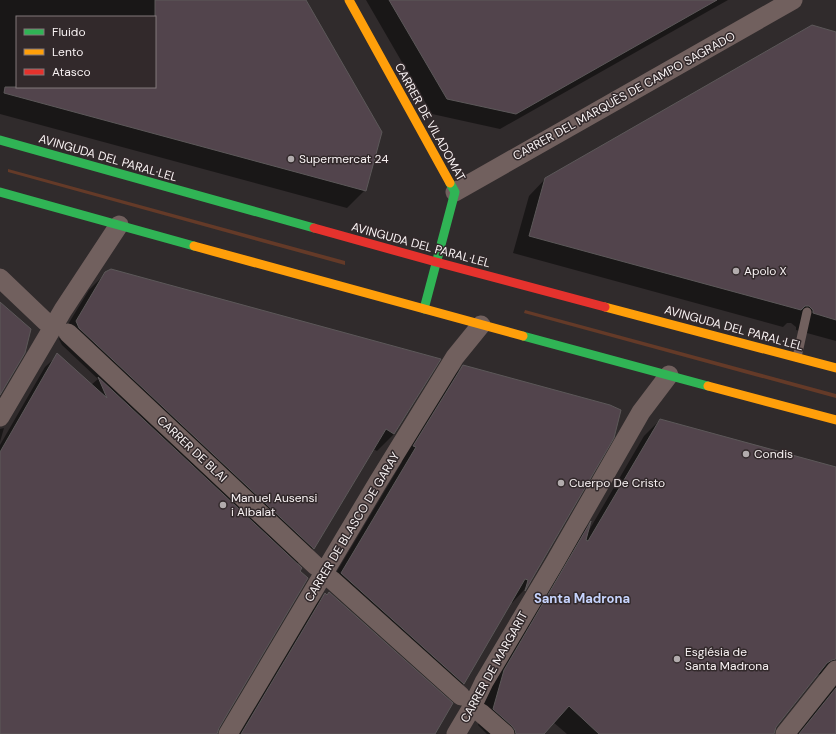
<svg xmlns="http://www.w3.org/2000/svg" width="836" height="734" font-family="'DM Sans',sans-serif">
	<rect width="100%" height="100%" fill="#302b2c"/>
	<!-- green -->
	<path fill="#643a28" d="M8,169L345,261V265L8,172Z
		M525,310L836,394V398L524,313Z"/>
	<!-- shadow -->
	<path fill="#0007" fill-rule="evenodd" d="M0,0H305L365,190L347,208L0,114ZM17,17H155V87H17Z
		M366,0H728L500,129L432,114Z
		M836,33V341L796,330V327L791,323H787L783,327L513,253L529,196L546,178Z
		M106,273L439,360L394,434L377,451L373,449L313,548L297,564L218,728L216,734H0V445L45,367L58,355L91,385L98,379L62,345L59,339L89,290Z
		M463,366L613,437L524,590L512,603V600L463,684L449,698L327,588L402,462L400,461L448,381Z
		M660,420L836,468V734H797L821,674L817,675L776,727L773,734H567L553,722L543,734H487L478,725L489,686L576,538L589,524L588,532L644,436Z
		M4,428L0,442V429Z
		M325,594L434,734H237L313,607Z"/>
	<!-- building -->
	<path fill="#52444c" stroke="#5c5859" d="M155,0H306L382,132L366,191L4,93L5,87H155Z
		M389,0H717L516,114L447,99Z
		M812,25L836,32V320L813,313V310L809,306H805L801,310L529,236L545,178Z
		M111,269L441,359L394,434L386,429L314,549L79,328L76,321L105,272Z
		M0,302L31,329L25,353L0,395Z
		M57,353L107,398L98,377L302,568L300,571L308,578L219,728L217,734H0V452Z
		M463,365L610,405L621,410L614,438L525,591L528,580L525,579L464,684L341,573L416,447L413,446Z
		M660,419L836,467V659L832,660L827,663L776,727L774,734H599L569,706L544,734H516L515,730L512,726L493,709L504,670L591,521L586,540L588,541Z
		M329,592L453,703L435,734H241L325,593L327,595Z
		M836,688V734H799Z"/>
	<g fill="none" stroke-linecap="round" stroke-linejoin="round">
		<!-- lane -->
		<path stroke="#71605e" stroke-width="9" d="M797,357L807,312"/>
		<!-- street -->
		<path stroke="#71605e" stroke-width="19" d="M455,192L793,0
			M0,278L46,322
			M68,333L316,566
			M0,417L63,310L119,225
			M332,580L461,696
			M481,713L505,734
			M228,734L378,482L455,357L481,325
			M456,734L472,707L484,682L555,562L641,412L669,375
			M785,734L836,670"/>
		<!-- fast -->
		<path stroke="#30b455" stroke-width="9" d="M0,140L314,228
			M0,192L194,246
			M424,309L455,192L450,183
			M523,336L708,386"/>
		<!-- slow -->
		<path stroke="#ff9f0a" stroke-width="9" d="M349,0L450,183
			M194,246L523,336
			M605,307L836,368
			M708,386L836,420"/>
		<!-- jam -->
		<path stroke="#e5322d" stroke-width="9" d="M314,228L436,262L605,307"/>
	</g>
	<!-- markers -->
	<g fill="#b2acad" stroke="#32292b" stroke-width="1.5">
		<circle cx="291" cy="159" r="4"/>
		<circle cx="736" cy="271" r="4"/>
		<circle cx="746" cy="454" r="4"/>
		<circle cx="561" cy="483" r="4"/>
		<circle cx="223" cy="505" r="4"/>
		<circle cx="677" cy="659" r="4"/>
	</g>
	<g text-anchor="middle" stroke-width="3" stroke-linejoin="round" paint-order="stroke">
		<!-- street labels -->
		<g font-size="12" fill="#f8f2f3" stroke="#32292b">
			<text transform="translate(624 96) rotate(-29)" y="4">CARRER DEL MARQUÈS DE CAMPO SAGRADO</text>
			<text transform="translate(430 122) rotate(61)" y="4">CARRER DE VILADOMAT</text>
			<text transform="translate(108 158) rotate(16)" y="4">AVINGUDA DEL PARAL·LEL</text>
			<text transform="translate(421 245) rotate(15)" y="4">AVINGUDA DEL PARAL·LEL</text>
			<text transform="translate(734 328) rotate(15)" y="4">AVINGUDA DEL PARAL·LEL</text>
			<text transform="translate(192 449) rotate(43)" y="4">CARRER DE BLAI</text>
			<text transform="translate(352 527) rotate(-59)" y="4">CARRER DE BLASCO DE GARAY</text>
			<text transform="translate(494 667) rotate(-61)" y="4">CARRER DE MARGARIT</text>
		</g>
		<!-- poi labels -->
		<g font-size="12" fill="#f8f2f3" stroke="#32292b" text-anchor="start">
			<text x="299" y="163">Supermercat 24</text>
			<text x="744" y="275">Apolo X</text>
			<text x="754" y="458">Condis</text>
			<text x="569" y="487">Cuerpo De Cristo</text>
			<text x="231" y="502">Manuel Ausensi<tspan x="231" dy="14">i Albalat</tspan></text>
			<text x="685" y="656">Església de<tspan x="685" dy="14">Santa Madrona</tspan></text>
		</g>
		<!-- neighbourhood labels -->
		<g font-size="13" font-weight="bold" fill="#c7d4fe" stroke="#32292b">
			<text x="582" y="603">Santa Madrona</text>
		</g>
	</g>
	<!-- legend -->
	<rect x="16" y="16" width="140" height="72" fill="#32292b" stroke="#81797b"/>
	<rect x="24" y="29" width="20" height="6" fill="#30b455" stroke="#81797b"/>
	<text x="52" y="36" font-size="12" fill="#f8f2f3">Fluido</text>
	<rect x="24" y="49" width="20" height="6" fill="#ff9f0a" stroke="#81797b"/>
	<text x="52" y="56" font-size="12" fill="#f8f2f3">Lento</text>
	<rect x="24" y="69" width="20" height="6" fill="#e5322d" stroke="#81797b"/>
	<text x="52" y="76" font-size="12" fill="#f8f2f3">Atasco</text>
</svg>
